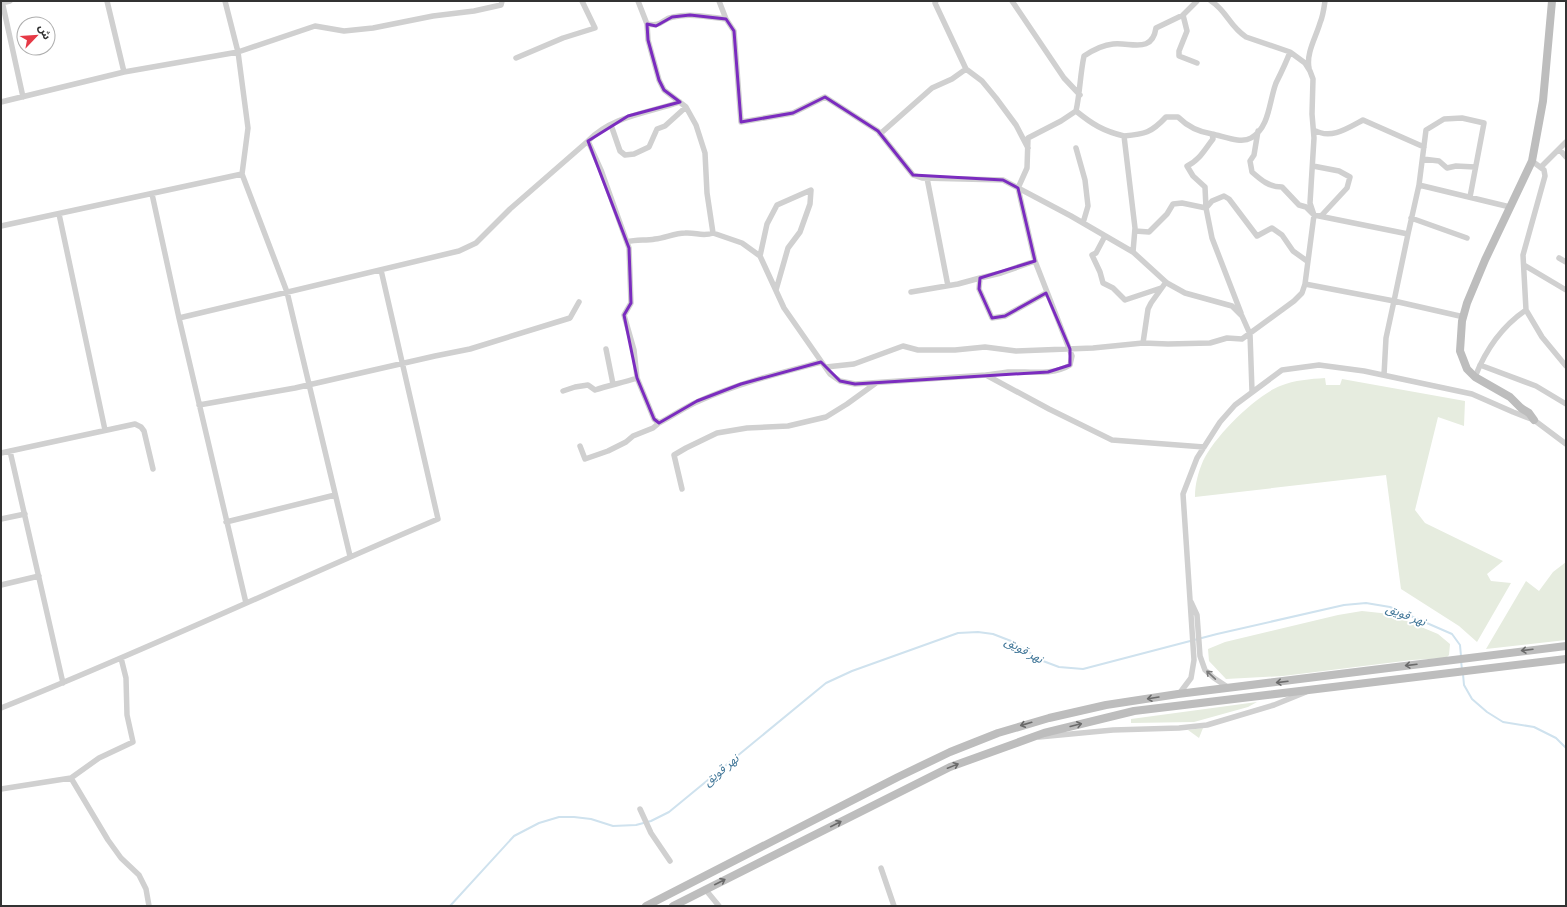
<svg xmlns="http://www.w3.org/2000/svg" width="1567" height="907" font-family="'Golos Text','Noto Sans Arabic',sans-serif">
	<rect width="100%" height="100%" fill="#fff"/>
	<!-- green -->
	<path fill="#e6ecdf" d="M1325,378L1326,385H1340L1342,379L1465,401L1464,426L1438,417L1415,510L1425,523L1503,561L1487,574L1491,581L1511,583L1477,642L1459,626L1401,589L1386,475L1195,497C1195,484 1198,473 1203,461C1214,437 1255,396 1280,386C1295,380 1310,379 1325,378Z
		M1566,562V640L1486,649L1526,581L1539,591L1553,572Z
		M1362,611L1390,614L1438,634L1450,644L1449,655L1446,658L1412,660L1283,676L1226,679L1209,661L1208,649L1225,642L1338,615Z
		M1257,702L1248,707L1194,722L1131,723V719Z
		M1203,728L1199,738L1188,730Z"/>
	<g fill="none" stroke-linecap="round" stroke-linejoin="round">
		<!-- stream -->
		<path stroke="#cfe2ee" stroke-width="2" d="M1461,660L1462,670
			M1463,674L1464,685L1472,699L1487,712L1503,722L1534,727L1556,738L1566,748
			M450,906L514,836L539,823L559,817H574L591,819L613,826L636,825L651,821L669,812L826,683L852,671L958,633L978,632L993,634L1011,641L1043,661L1059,667L1083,669L1217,634L1344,605L1366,603L1390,607L1452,634L1460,645L1461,656"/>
		<!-- street -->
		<path stroke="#d0d0d0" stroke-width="5.5" d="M2,1L23,97
			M107,1L124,72
			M225,1L238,52L248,128L242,174L287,292L350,556
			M638,1L647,24L648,40L659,80L664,90L686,107L696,125L705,153L707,193L713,233L742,243L760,256L784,308L830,374L840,381L855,384L986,375L1049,409L1112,440L1204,447
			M719,1L726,19L734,31L741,122L793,113L825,97L878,131L913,175L922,178L1003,180L1071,216L1133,252L1167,283L1185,293L1232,306L1242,316L1250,334L1252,391
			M936,1L935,3L966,69L982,81L996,98L1016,125L1028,148
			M1012,1L1064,78L1080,95
			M1,3L10,1
			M1183,15L1187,31L1179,51V56L1197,63
			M647,24C663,27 661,19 673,17C690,13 709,17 726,19
			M516,58L563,38L595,28L582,1
			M1309,68C1306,53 1316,37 1320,23C1323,16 1324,8 1325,1
			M1,102L124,72L238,52L315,26L344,31L373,28L433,16L474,11L501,5L502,1
			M680,102C648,113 612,116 588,141L601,170L629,248L631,303L624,315L634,350L637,378L654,419L659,423C673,416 685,407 699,401C739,383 780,373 821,362
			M1076,111C1092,124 1103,131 1124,136L1135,228L1133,252
			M611,125L620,151L625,155L634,154L649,147L657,129L665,126L686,107
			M1314,130C1331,140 1348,128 1363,120L1424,147
			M1258,131L1254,155L1250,161L1252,172C1261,180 1269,187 1282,187L1299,205L1306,207L1314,215L1408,234L1394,301L1464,317
			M880,134L932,88L952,79L966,69
			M1212,134C1223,136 1241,144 1251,138C1270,127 1269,101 1276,83C1281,73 1286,63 1290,52
			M1124,136C1145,134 1151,133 1166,117H1178C1188,127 1199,132 1212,134L1213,139C1205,149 1199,161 1187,166L1193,176L1205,187L1206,208
			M1076,148L1085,180L1088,206L1083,223
			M1559,149L1566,157
			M1423,159L1439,161L1447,168L1456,166L1475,167
			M1532,161L1544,170L1545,176L1523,255L1526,310L1542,337L1566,366
			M1313,166L1339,171L1350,177L1347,188L1321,216
			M1541,167L1566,142
			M927,178L948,286
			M1419,185L1426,130L1444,119L1462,118L1484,123L1470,197
			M152,194L179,318L246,603
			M1206,208L1212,201L1224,196L1229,199L1257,236L1272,228L1282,235L1293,251L1307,261
			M59,214L105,430
			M1411,218L1467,238
			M1,226L242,174
			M1135,231L1149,232L1167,214L1173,204L1182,203L1206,208L1212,238L1241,313
			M1408,234L1419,185L1510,207
			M1105,236L1096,253L1092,255L1100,272L1103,283L1113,288L1125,300L1161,288
			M627,242C637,239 645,241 655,239C665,238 675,233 685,233C696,232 702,237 713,233
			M760,256L767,224L777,205L811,190L810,204L800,232L788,248L776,290
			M1559,258L1566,262
			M1035,261L1001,273L980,278L979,289L992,318L1005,316L1046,293
			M1524,265L1566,290
			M1166,282L1151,303L1148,309L1143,343L1168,344L1210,343L1227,338L1242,339L1294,301L1302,293L1305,284L1314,215L1310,203L1314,138L1312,114L1313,79L1310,71L1305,63L1290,52L1246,37C1229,26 1227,11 1211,1
			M1305,284L1394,301L1386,338L1384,375
			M911,292L958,284L980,278
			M179,318L459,251L476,243L510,209L588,141
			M606,349L613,384
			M1480,365L1536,386L1566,404
			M826,367L854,364L903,346L918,350H955L985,347L1016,351L1093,348L1143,343
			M986,375C994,374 1001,373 1008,372C1028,371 1053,376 1070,365L1072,356L1035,261L1018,188L1027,168L1028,138L1061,121L1076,111C1080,93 1080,75 1084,56C1093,50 1102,45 1113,44C1131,42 1152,54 1156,28L1183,15L1197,1
			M1475,377C1486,349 1501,327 1526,310
			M563,391L575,387L588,385L595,390C609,385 623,383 637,378
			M199,405L295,388L435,356L470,349L570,318L579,302
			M580,446L585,459L608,451L626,442L633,436L653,428L659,423
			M10,451L63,683
			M1,453L135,424L141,427L144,431L153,469
			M682,489L674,455L686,448L717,433L747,428L788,426L826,417L847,404L876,383
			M1,519L25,514
			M226,522L335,495
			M1,585L39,576
			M1191,602L1197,615L1200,656L1205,670L1214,678L1229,688
			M1179,694L1191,678L1194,660L1183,494L1197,458L1220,422L1235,405L1282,370L1319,365L1364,371L1472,394L1513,412L1534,420L1566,444
			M1,708C149,649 292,581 438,519L381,270
			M1039,737L1113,730L1179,728L1207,725L1274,705L1306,692
			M71,778L99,758L133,742L127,715L126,678L121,658
			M1,789L71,778L108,840L121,858L139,875L146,889L149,906
			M640,809L651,833L670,861
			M881,868L894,906
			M705,889L719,906"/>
		<!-- secondary -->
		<path stroke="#bdbdbd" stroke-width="8" d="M1534,420L1529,413L1521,408L1510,397L1475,377L1467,369L1460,351L1462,321L1467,303L1485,260L1532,161L1543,101L1552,1
			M646,906L898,777L950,752L998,733L1049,718L1106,705L1178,694L1566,646
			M673,906L950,767L1044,733L1134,711L1566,659"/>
	</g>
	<!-- one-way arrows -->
	<defs><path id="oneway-shaft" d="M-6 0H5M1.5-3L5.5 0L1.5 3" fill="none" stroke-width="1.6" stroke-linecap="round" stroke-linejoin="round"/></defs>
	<g stroke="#6a6a6a">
		<use href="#oneway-shaft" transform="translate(1527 650) rotate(173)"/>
		<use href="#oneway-shaft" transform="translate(1411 665) rotate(173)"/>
		<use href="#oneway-shaft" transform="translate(1282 682) rotate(173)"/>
		<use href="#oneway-shaft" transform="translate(1153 698) rotate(171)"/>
		<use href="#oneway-shaft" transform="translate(1026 724) rotate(164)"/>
		<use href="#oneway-shaft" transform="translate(1076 725) rotate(-14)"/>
		<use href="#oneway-shaft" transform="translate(953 766) rotate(-22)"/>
		<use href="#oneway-shaft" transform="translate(836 824) rotate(-27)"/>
		<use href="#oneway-shaft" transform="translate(720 882) rotate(-27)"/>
	</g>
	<use stroke="#7a7a7a" href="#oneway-shaft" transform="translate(1211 675) rotate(-137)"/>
	<!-- marked area -->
	<path fill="none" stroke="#7b2cbf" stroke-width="3" stroke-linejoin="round" d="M690,15L726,19L734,31L741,122L793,113L825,97L878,131L913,175L1003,180L1018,188L1035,261L980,278L979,289L992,318L1005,316L1046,293L1070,349V365L1048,372L855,384L840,381L821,362L741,384L697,401L659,423L654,419L637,378L624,315L631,303L629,248L588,141L628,116L680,102L664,90L659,80L648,40L647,24L656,26L672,17Z"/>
	<g text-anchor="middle" stroke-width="4" stroke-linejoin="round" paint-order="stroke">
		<!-- water labels -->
		<g font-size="12" font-style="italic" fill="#3f7597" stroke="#fff">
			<text transform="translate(1406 615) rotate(21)" y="4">نهر قويق</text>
			<text transform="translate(1024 650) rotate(29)" y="4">نهر قويق</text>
			<text transform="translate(721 770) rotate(-39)" y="4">نهر قويق</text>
		</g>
	</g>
	<!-- border -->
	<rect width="1567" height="907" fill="none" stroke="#333333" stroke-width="4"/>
	<!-- north arrow -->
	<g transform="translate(36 36) rotate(65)"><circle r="19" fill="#ffffff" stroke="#adadad"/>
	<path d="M0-3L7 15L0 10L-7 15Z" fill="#e63946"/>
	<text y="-6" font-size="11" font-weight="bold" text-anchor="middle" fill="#333333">ش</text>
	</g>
</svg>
